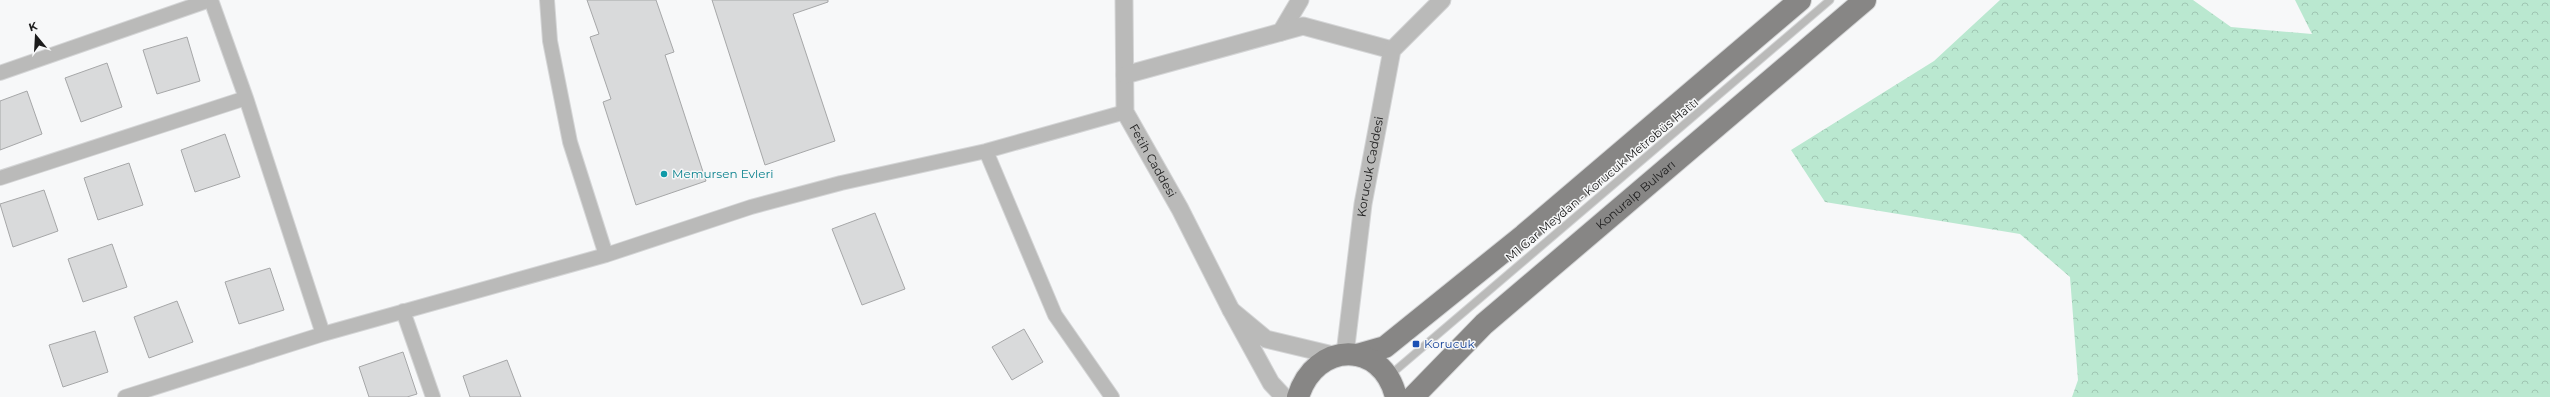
<svg xmlns="http://www.w3.org/2000/svg" width="2550" height="397" font-family="Montserrat,sans-serif">
	<defs>
		<pattern id="forest-crowns" width="20" height="18" patternUnits="userSpaceOnUse"><rect width="20" height="18" fill="#bae8d0"/><path d="M2 6a3 3 0 1 1 6 0M12 15a3 3 0 1 1 6 0" fill="none" stroke="#9fc6b2"/></pattern>
	</defs>
	<rect width="100%" height="100%" fill="#f7f8f9"/>
	<!-- forest -->
	<path fill="url(#forest-crowns)" d="M2000,0H2193L2231,27L2312,34L2295,0H2550V397H2072L2078,380L2070,277L2020,234L1825,202L1791,150L1934,61Z"/>
	<!-- building -->
	<path fill="#d9dadb" stroke="#a6a7a8" d="M587,0H656L674,52L665,55L706,181L636,205L603,102L611,99L590,37L599,34Z
		M712,0H828V2L793,14L835,141L765,165Z
		M187,37L200,81L157,94L143,50Z
		M107,63L122,107L81,122L65,78Z
		M27,91L42,134L0,150V101Z
		M225,134L240,177L195,192L181,150Z
		M129,163L143,205L98,220L84,178Z
		M44,190L58,231L13,247L0,204Z
		M875,213L905,289L862,305L832,229Z
		M112,244L127,287L83,302L68,259Z
		M270,268L284,310L239,324L225,282Z
		M177,301L193,342L149,358L134,317Z
		M1024,329L1043,362L1012,380L992,347Z
		M95,331L108,372L63,387L49,345Z
		M403,352L417,394L407,397H369L359,367Z
		M507,360L521,397H470L463,376Z"/>
	<g fill="none" stroke-linecap="round" stroke-linejoin="round">
		<defs>
			<path id="service" d="M1390,375L1830,0"/>
			<path id="minor" d="M211,0L246,98L323,334
				M547,0L550,41L570,142L606,255
				M0,73L210,0
				M986,151L1055,315L1112,397
				M0,178L246,98
				M403,311L433,397
				M125,397L323,334L606,255L751,207L841,183L986,151L1125,112"/>
			<g id="tertiary">
				<path id="s1" d="M1124,0L1125,112L1180,209L1231,310"/>
				<path d="M1281,32L1300,0"/>
				<path d="M1125,75L1303,26L1392,50"/>
				<path id="s2" d="M1345,354L1363,204L1392,50L1442,0"/>
				<path d="M1284,397L1271,383L1231,310L1266,339L1337,356"/>
			</g>
			<g id="primary">
				<path d="M1357,355L1385,347L1524,235L1800,0"/>
				<path d="M1298,397C1315,341 1382,339 1396,397"/>
				<path id="s3" d="M1413,397L1484,324L1865,0"/>
			</g>
		</defs>
		<!-- service casing -->
		<use href="#service" stroke="#d4d5d6" stroke-width="9"/>
		<!-- minor casing -->
		<use href="#minor" stroke="#d4d5d6" stroke-width="16"/>
		<!-- tertiary casing -->
		<use href="#tertiary" stroke="#d4d5d6" stroke-width="19"/>
		<!-- primary casing -->
		<use href="#primary" stroke="#d4d5d6" stroke-width="24"/>
		<!-- service -->
		<use href="#service" stroke="#babab9" stroke-width="7"/>
		<!-- minor -->
		<use href="#minor" stroke="#babab9" stroke-width="14"/>
		<!-- tertiary -->
		<use href="#tertiary" stroke="#babab9" stroke-width="17"/>
		<!-- primary -->
		<use href="#primary" stroke="#878685" stroke-width="22"/>
	</g>
	<!-- markers -->
	<circle fill="#0f9aa8" stroke="#f7f8f9" stroke-width="1.5" cx="664" cy="174" r="4"/>
	<rect fill="#1a4fb4" stroke="#f7f8f9" stroke-width="1.5" x="1412" y="340" width="8" height="8" rx="2"/>
	<g text-anchor="middle" stroke-width="3" stroke-linejoin="round" paint-order="stroke">
		<!-- street labels -->
		<g font-size="12" fill="#1c1c1c" stroke="#f7f8f9">
			<text dy="4" stroke="none"><textPath href="#s1" startOffset="168">Fetih Caddesi</textPath></text>
			<text dy="4" stroke="none"><textPath href="#s2" startOffset="189">Korucuk Caddesi</textPath></text>
			<text transform="translate(1602 180) rotate(-40)" y="4">M1 Gar Meydan - Korucuk Metrobüs Hattı</text>
			<text dy="4" stroke="none"><textPath href="#s3" startOffset="301">Konuralp Bulvarı</textPath></text>
		</g>
		<!-- culture labels -->
		<g font-size="12" fill="#0d838f" stroke="#f7f8f9" text-anchor="start">
			<text x="672" y="178">Memursen Evleri</text>
		</g>
		<!-- transit labels -->
		<g font-size="12" fill="#164399" stroke="#f7f8f9" text-anchor="start">
			<text x="1424" y="348">Korucuk</text>
		</g>
	</g>
	<!-- north arrow -->
	<g transform="translate(36 36) rotate(342)" stroke="#f7f8f9" stroke-width="3" paint-order="stroke">
	<path d="M0-3L7 15L0 10L-7 15Z" fill="#1c1c1c"/>
	<text y="-6" font-size="11" font-weight="bold" text-anchor="middle" fill="#1c1c1c">K</text>
	</g>
</svg>
